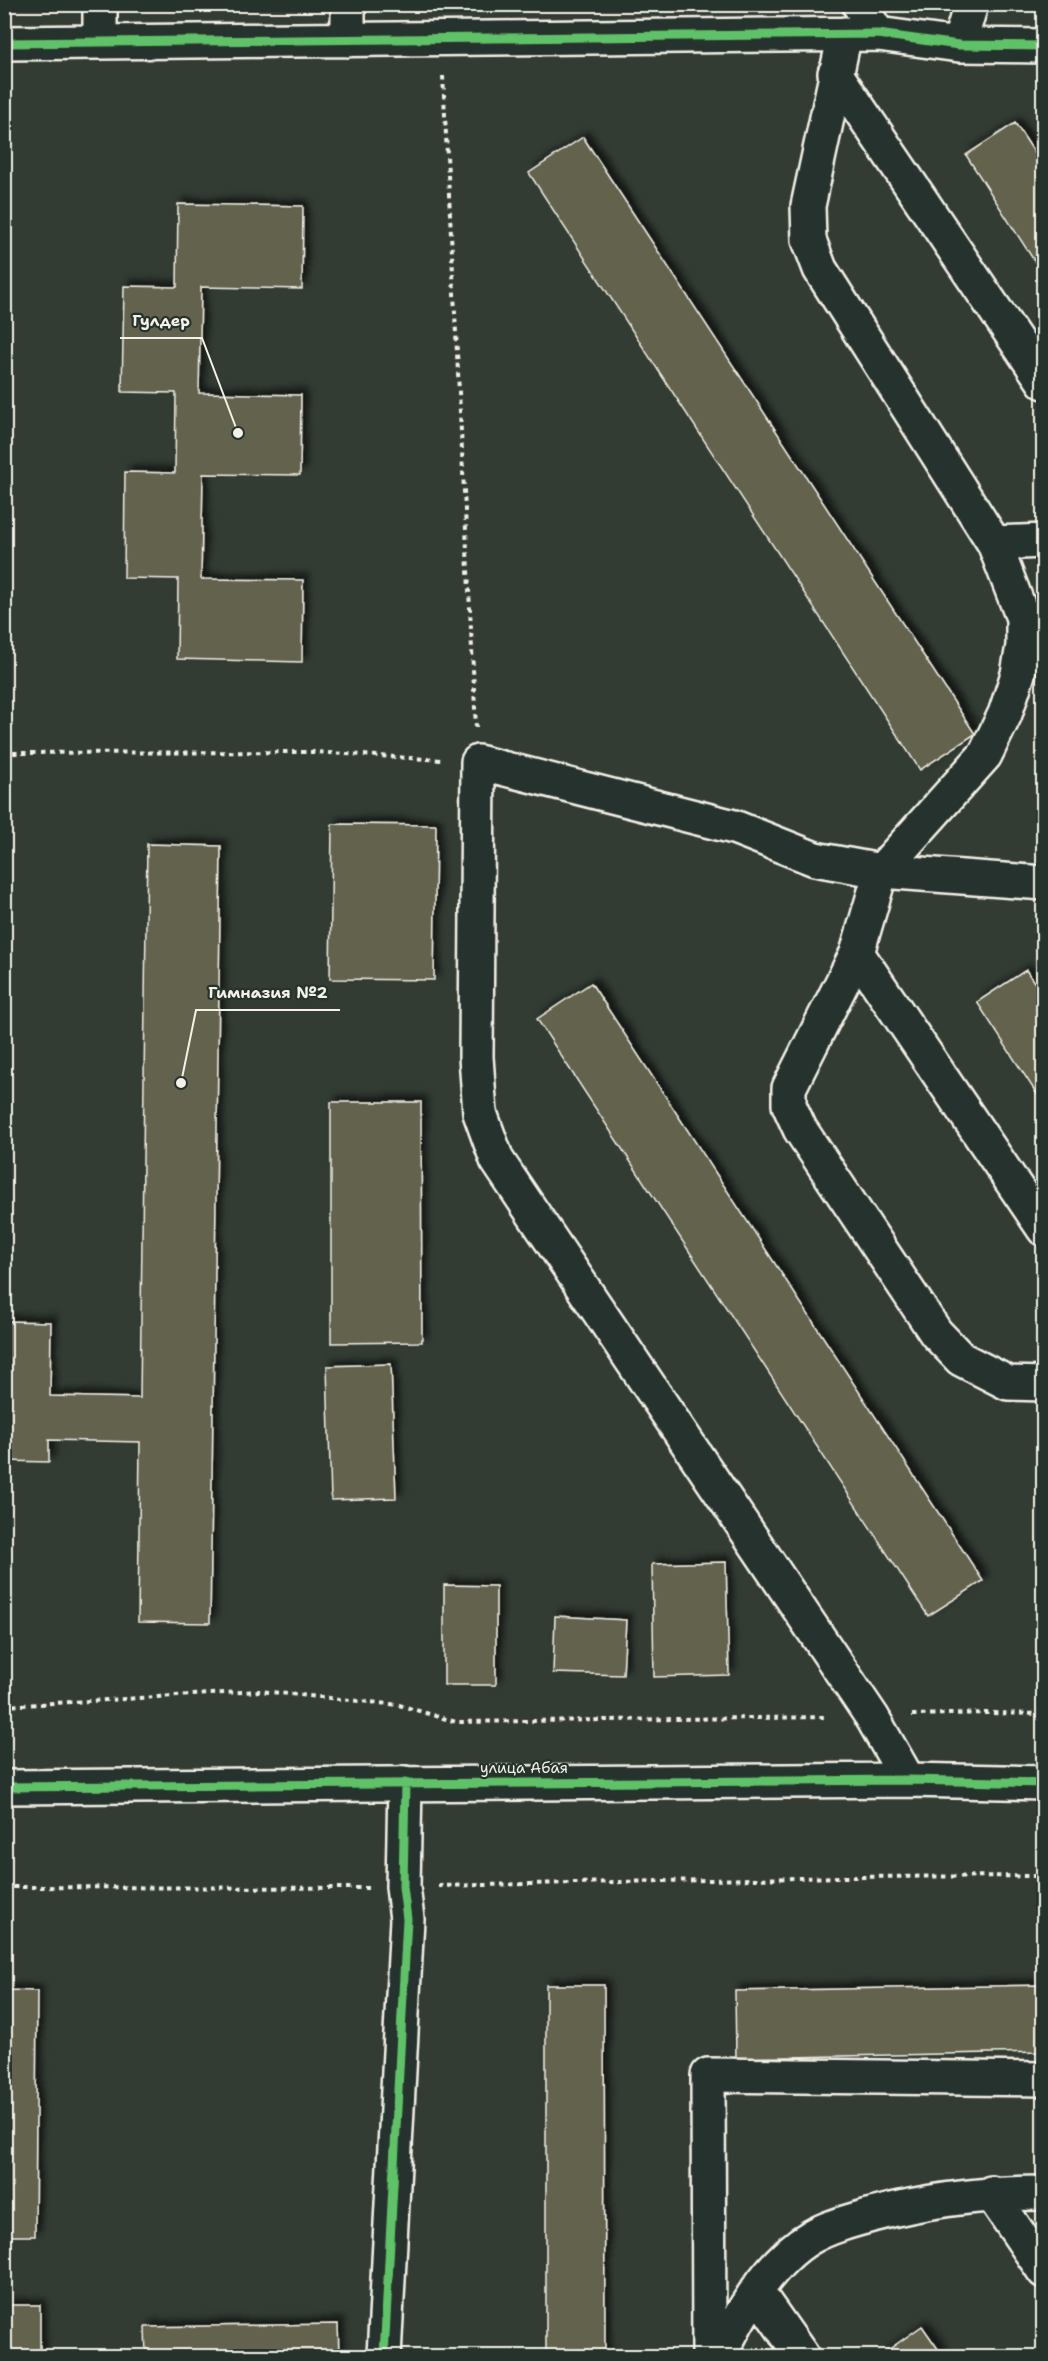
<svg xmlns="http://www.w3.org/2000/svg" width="1048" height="2361" font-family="'Shantell Sans',sans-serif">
	<defs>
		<filter id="shadow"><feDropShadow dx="5.5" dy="-5.5" stdDeviation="3" flood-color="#0009"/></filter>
	</defs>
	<rect width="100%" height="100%" fill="#323c33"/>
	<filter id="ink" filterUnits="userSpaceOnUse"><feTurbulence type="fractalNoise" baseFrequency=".0167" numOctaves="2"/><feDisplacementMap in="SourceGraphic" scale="12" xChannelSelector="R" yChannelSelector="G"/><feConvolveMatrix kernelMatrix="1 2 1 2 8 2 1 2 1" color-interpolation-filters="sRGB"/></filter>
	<g filter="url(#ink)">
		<!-- building -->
		<path fill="#62624d" stroke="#f4f1e8" stroke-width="1.5" filter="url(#shadow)" d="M1015,123L1044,167V276L966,155Z
			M583,137L975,734L920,770L529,173Z
			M178,204L303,206L302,289L201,287L199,393L301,395L300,475L203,474L201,579L303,580L302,662L177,659L178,579L124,578L125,472L175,473L176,393L122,392L124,286L177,287Z
			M332,824L436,825L434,980L330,979Z
			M147,844L221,846L210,1623L138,1622L140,1442L49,1440V1462L4,1461V1321L51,1322L50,1396L140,1398Z
			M1026,970L1044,997V1105L977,1002Z
			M591,983L983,1581L928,1616L537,1019Z
			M331,1102H421L422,1342L331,1343Z
			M391,1364L396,1498L331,1500L327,1366Z
			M726,1562L729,1675L654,1677L652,1564Z
			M444,1585L496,1586V1685H444Z
			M555,1616L626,1620L623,1675L553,1673Z
			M546,1985H604L605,2356H546Z
			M1044,1985V2052L736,2058L735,1991Z
			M4,1990L37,1991L35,2236H4Z
			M4,2305H40V2356H4Z
			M338,2324L339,2356H146L145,2327Z
			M922,2326L943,2356H882L881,2355Z"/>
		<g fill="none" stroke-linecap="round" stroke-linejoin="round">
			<defs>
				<path id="minor" d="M100,4V42
					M348,4V40
					M859,4L878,34
					M845,34L808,206L809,240L820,269L994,543L1023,618V646L1018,674L1005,714L985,755L881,871L857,953L789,1088V1105L800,1129L936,1333L961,1359L1008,1383L1044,1384
					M4,43L878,34L959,45L1044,46
					M959,45L971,4
					M835,73L1044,382
					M994,543L1044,541
					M857,953L1044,1229
					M908,1780L872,1717L497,1160L480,1113L476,1057L478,762L734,827L815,859L881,871L1044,883
					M4,1787L908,1780L1044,1783
					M991,2193L1044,2271
					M757,2292L802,2356
					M384,2356L407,1919L403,1887L405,1783
					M709,2356L708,2075L1044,2079
					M720,2356C738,2315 771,2260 811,2237C830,2226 854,2220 876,2214C932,2199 985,2193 1044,2193"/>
			</defs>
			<!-- minor casing -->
			<use href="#minor" stroke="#f4f1e8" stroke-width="38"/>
			<!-- path -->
			<path stroke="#f4f1e8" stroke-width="4" stroke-dasharray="4.5 4.5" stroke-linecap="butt" d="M443,76L476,728
				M4,753L314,752L442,760
				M4,1706L260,1691L399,1705L456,1722L827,1717
				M912,1715L986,1713L1044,1714
				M438,1886L844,1877L1044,1876
				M4,1887L368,1888"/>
			<!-- minor -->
			<use href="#minor" stroke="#26332d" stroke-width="33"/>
			<defs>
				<path id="cycleway" d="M4,43L878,34L959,45L1044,46
					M4,1787L908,1780L1044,1783
					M384,2356L407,1919L403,1887L405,1783"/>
			</defs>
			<!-- cycleway casing -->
			<use href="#cycleway" stroke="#26332d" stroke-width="13"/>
			<!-- cycleway -->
			<use href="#cycleway" stroke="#61c268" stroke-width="9"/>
		</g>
	</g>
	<g text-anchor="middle" stroke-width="4.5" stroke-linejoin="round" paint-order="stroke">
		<!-- street labels -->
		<g font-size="15" fill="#f4f1e8" stroke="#26332d">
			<text x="524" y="1773">улица Абая</text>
		</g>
	</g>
	<!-- callouts -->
	<path fill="none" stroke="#f4f1e8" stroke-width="2" d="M238 433L202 338H120M181 1083L196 1010H340"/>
	<g fill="#f4f1e8" stroke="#26332d" stroke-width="2">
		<circle cx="238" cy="433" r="6"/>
		<circle cx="181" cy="1083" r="6"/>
	</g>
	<g font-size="16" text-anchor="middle" font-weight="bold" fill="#f4f1e8" stroke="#26332d" stroke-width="4.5" stroke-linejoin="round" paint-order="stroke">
		<text x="161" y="326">Гулдер</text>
		<text x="268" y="998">Гимназия №2</text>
	</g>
	<!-- margin -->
	<rect width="1048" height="2361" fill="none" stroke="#26332d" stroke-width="24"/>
	<rect x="12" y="12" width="1024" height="2337" fill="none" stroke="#f4f1e8" stroke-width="2" filter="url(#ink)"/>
</svg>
